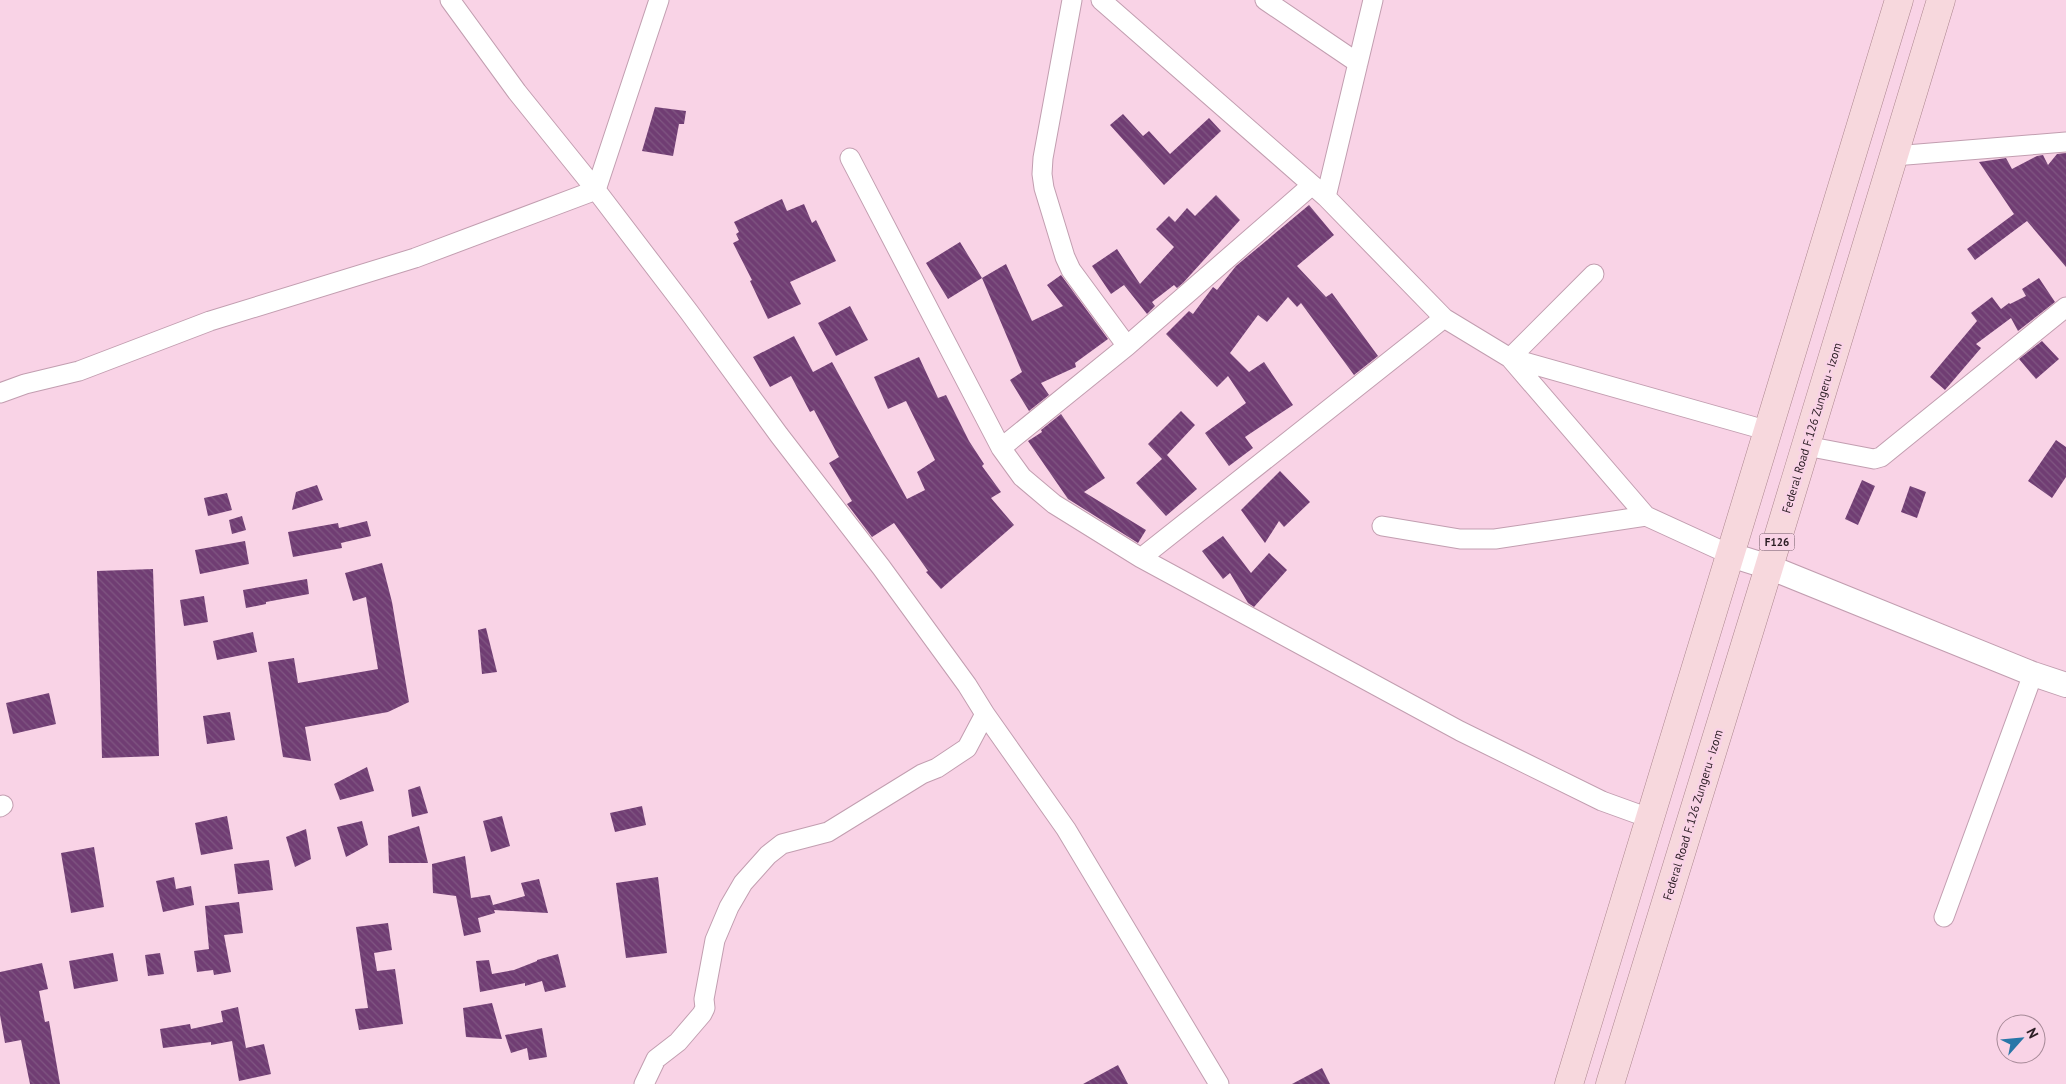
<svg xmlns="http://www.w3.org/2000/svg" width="2066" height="1084" font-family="'PT Sans',sans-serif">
	<defs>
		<pattern id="building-back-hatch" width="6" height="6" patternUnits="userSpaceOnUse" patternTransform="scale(1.25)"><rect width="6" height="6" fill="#703d73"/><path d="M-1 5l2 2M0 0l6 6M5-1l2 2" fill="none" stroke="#805682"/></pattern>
	</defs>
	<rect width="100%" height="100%" fill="#f9d3e6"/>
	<!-- building -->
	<path fill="url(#building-back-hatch)" d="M655,107L686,111L684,124H679L673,156L642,151Z
		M1123,114L1143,136L1149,131L1170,154L1209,118L1221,131L1164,185L1110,125Z
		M2066,153V267L2027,221L1975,260L1967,249L2014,214L1979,162L2006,158L2012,169L2037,156L2043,155L2048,165L2057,154Z
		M1216,195L1240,220L1183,283L1177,288L1174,285L1152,302L1155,306L1147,314L1124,285L1111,294L1092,266L1117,249L1140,284L1174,247L1156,229L1169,216L1175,222L1187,208L1195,216Z
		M782,199L787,211L804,204L812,223L816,220L836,261L790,282L801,304L768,319L750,281L752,280L733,243L739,240L736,234L739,232L734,222Z
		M1309,205L1334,235L1297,266L1326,297L1332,293L1378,356L1354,375L1301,303L1297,307L1288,297L1267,322L1258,315L1230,353L1249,372L1264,362L1293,405L1245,437L1253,448L1229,466L1205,433L1246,403L1228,376L1217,387L1166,334L1189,311L1193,314L1213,287L1217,290L1236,266Z
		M960,242L982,278L948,299L926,263Z
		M1006,264L1032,321L1063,306L1047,285L1061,275L1108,339L1075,363L1076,367L1041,383L1049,395L1029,411L1010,380L1022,372L982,278Z
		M2039,278L2055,302L2018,331L2011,318L1976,344L1981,348L1945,390L1930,377L1977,321L1971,313L1992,297L2001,309L2009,303L2010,304L2026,296L2022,289Z
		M850,306L868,340L836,356L818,323Z
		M794,336L813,372L832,362L907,499L925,490L917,472L935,460L906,401L888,409L874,377L919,357L938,398L946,395L969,441L984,464L982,466L1001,492L991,498L1014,525L941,589L926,572L928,571L894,523L872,537L847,504L852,501L829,463L839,457L814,410L810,412L791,376L770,387L753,357Z
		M2042,341L2059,359L2036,379L2019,359Z
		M1181,411L1195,425L1167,455L1197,489L1166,516L1136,483L1162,459L1148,444Z
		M1061,414L1105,478L1084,492L1146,530L1138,543L1068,499L1028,441L1042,432L1041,430Z
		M2056,440L2066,447V477L2052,498L2028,481Z
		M1280,471L1310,502L1284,527L1279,521L1265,543L1241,510Z
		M1862,480L1875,486L1858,525L1845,519Z
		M317,485L323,500L292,510L296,492Z
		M1910,486L1926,492L1917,518L1901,512Z
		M227,493L232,510L208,516L204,498Z
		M242,516L246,530L232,534L229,520Z
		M367,521L371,536L341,543L342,548L293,557L288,532L338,523L339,528Z
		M1223,536L1251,573L1269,553L1287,570L1254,607L1248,603L1230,573L1223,579L1202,551Z
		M245,541L249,564L200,574L195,550Z
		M382,563L392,602L409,702L388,712L305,727L311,761L283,757L268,662L294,658L298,683L378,669L366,597L353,601L345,573Z
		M153,569L159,756L102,758L97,571Z
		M307,579L309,594L266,602V604L246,608L243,590Z
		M204,596L208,622L184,626L180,600Z
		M486,628L497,672L482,674L478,630Z
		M253,632L257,652L217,660L213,641Z
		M49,693L56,724L13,734L6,703Z
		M230,712L235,740L207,744L203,716Z
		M367,767L374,791L340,800L334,784Z
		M420,786L428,813L412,817L408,790Z
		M642,806L646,825L615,832L610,813Z
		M227,816L233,849L201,855L195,823Z
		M502,816L510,846L491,852L483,821Z
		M362,821L368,845L346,857L337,827Z
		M419,826L428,863H389L388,836Z
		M306,829L311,859L295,867L286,837Z
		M94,847L104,907L71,913L61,853Z
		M465,856L471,898L490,895L493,905L525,896L521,883L539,879L548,913L494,910L495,913L478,918L481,932L464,936L456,896L433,893L432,864Z
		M269,860L273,890L238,894L234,864Z
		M174,877L176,889L191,886L194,905L163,912L156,881Z
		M658,877L667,953L626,958L616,883Z
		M239,902L243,933L224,935L231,972L214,975L213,970L197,972L194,951L209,949L205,906Z
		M388,923L392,950L374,953L377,971L395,969L403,1024L359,1030L355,1009L368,1008L356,927Z
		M113,953L118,981L74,989L69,961Z
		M160,953L164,974L148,976L145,955Z
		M558,954L566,987L545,992L542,981L525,986V983L480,992L476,961L489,960L492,974L514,970L537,961V960Z
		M42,963L48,989L39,991L45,1022L49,1021L60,1084H30L21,1040L5,1043L0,1015V972Z
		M492,1003L502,1039L466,1037L463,1008Z
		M238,1007L246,1048L264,1044L271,1074L239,1081L232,1041L211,1045V1042L163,1048L160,1029L190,1024L191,1029L223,1022L221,1011Z
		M542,1028L547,1057L529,1060L527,1048L511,1053L505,1035Z
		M1118,1065L1128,1084H1083Z
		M1322,1068L1330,1084H1292Z"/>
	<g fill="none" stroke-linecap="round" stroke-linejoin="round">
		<defs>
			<path id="minor" d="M450,0L517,92L596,190L689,312L779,435L881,567L967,685L985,714L1066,829L1219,1084
				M1072,0L1043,158L1042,174L1044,188L1065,257L1071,270L1127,346
				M1101,0L1326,197L1444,318L1510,358L1646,516L1731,555
				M1265,0L1358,63
				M1894,156L2066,142
				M850,158L1001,448L1022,477L1054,504L1141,558L1460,731L1602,801L1649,818
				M1326,197L1373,0
				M1594,274L1510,358L1769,431
				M0,393L25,384L79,371L210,321L415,258L596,190L659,0
				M1806,446L1874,459L1881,457L2066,307
				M1001,448L1127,346L1312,185
				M1382,526L1460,539H1495L1646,516
				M1141,558L1444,318
				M0,807L3,805
				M1944,917L2033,674
				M644,1084L656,1059L678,1042L702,1014L705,1008L704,999L715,940L729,907L743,883L768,855L782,844L828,832L922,774L937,768L967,748L985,714"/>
			<path id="tertiary" d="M1731,555L1769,567L2033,674L2066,685"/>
			<path id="primary" d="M1569,1084L1899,0
				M1610,1084L1769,567L1941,0"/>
		</defs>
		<!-- minor casing -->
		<use href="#minor" stroke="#c29eb0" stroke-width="21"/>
		<!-- tertiary casing -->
		<use href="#tertiary" stroke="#c29eb0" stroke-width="26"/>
		<!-- primary casing -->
		<use href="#primary" stroke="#ac868e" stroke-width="29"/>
		<!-- minor -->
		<use href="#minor" stroke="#fff" stroke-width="19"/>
		<!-- tertiary -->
		<use href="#tertiary" stroke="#fff" stroke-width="24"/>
		<!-- primary -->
		<use href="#primary" stroke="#f7d8dd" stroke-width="28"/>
	</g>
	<g text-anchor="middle" stroke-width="5" stroke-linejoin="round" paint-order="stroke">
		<!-- shield labels -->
		<rect fill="#f9d3e6" stroke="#69545e" stroke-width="1" x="1759.5" y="533.5" width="35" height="17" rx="4"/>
		<g font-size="11" font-weight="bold" fill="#2b1d24">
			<text x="1777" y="546">F126</text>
		</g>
		<!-- street labels -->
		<g font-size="12" fill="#2b1d24" stroke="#f9d3e6">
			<text transform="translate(1812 428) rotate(-73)" y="4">Federal Road F.126 Zungeru - Izom</text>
			<text transform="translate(1693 815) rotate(-73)" y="4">Federal Road F.126 Zungeru - Izom</text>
		</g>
	</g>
	<!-- north arrow -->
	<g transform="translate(2021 1039) rotate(63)"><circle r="24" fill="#f9d3e6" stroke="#a78a98"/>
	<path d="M0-4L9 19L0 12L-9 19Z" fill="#2876a8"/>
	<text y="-8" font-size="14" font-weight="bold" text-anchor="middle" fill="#2b1d24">N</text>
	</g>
</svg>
